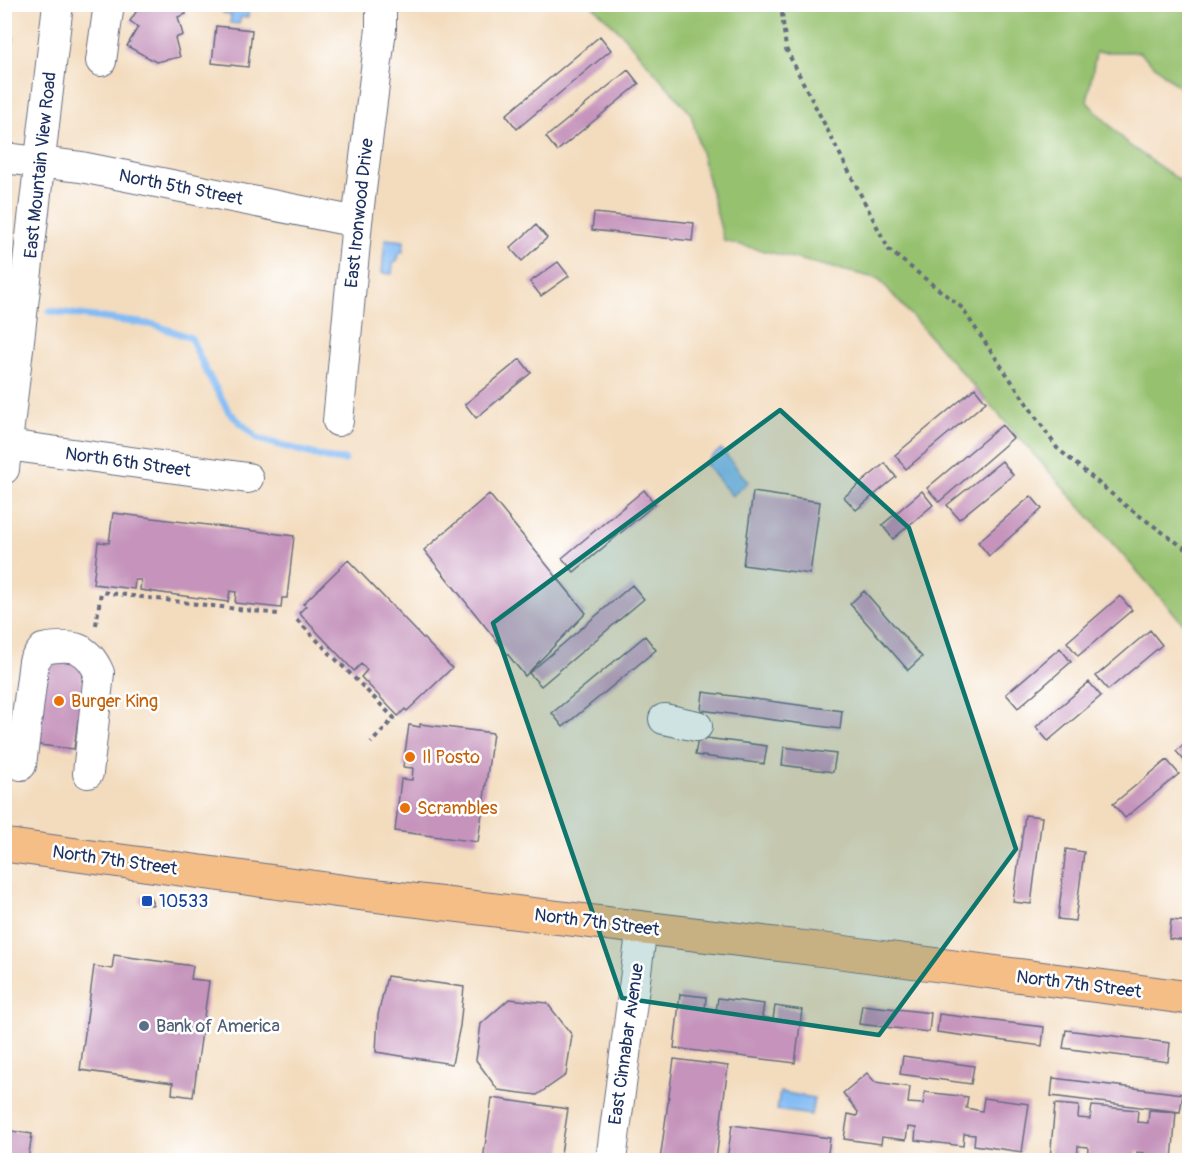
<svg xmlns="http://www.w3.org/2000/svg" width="1194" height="1165" font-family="Pangolin,sans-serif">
	<rect width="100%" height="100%" fill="#fff"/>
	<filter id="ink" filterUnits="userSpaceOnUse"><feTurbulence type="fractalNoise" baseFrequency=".0167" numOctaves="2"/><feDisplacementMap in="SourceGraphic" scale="12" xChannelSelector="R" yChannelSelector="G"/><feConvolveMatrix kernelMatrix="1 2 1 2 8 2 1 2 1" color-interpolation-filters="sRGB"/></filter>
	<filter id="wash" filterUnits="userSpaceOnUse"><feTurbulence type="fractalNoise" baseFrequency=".008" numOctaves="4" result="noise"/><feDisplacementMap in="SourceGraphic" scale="24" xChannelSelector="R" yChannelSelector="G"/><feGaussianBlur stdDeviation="1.35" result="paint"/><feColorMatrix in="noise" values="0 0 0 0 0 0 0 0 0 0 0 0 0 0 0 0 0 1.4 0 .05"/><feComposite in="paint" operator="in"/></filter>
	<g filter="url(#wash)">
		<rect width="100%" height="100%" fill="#f3dcbe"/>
		<!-- green -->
		<path fill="#96c16e" stroke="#587866" stroke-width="1.5" d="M592,5H1189V96L1139,52H1096L1087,102L1129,145L1189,187V630L879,279L724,241L691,114L620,32Z"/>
		<!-- water -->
		<path fill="#83bbf4" stroke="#4f75a9" stroke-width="1.5" d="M223,5H249L248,17H241L239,24L230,23L231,15L223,13Z
			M385,239L404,241L403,251L399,254L397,261L393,264L392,274L382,273Z
			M721,449L748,482L732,496L705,463Z
			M780,1092L814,1098L811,1115L777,1110Z"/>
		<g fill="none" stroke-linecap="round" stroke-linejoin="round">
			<!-- stream -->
			<path stroke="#83bbf4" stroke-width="7" d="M50,311L155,325L191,338L206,371L229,412L258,439L331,459L345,460"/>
		</g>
		<g id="blocks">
			<!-- building -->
			<path fill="#c593bb" d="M137,4H183L186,14L178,17L183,35L175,38L180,57L156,62L127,46L138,27L130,21L140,6Z
				M216,26L252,30L248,67L212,63Z
				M600,36L611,50L517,129L506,115Z
				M4,37L11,38L6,71L4,70Z
				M628,70L639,84L557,151L546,137Z
				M594,213L694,223L692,241L592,230Z
				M536,225L547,238L522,261L510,248Z
				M558,262L569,276L541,296L530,282Z
				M520,359L531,373L476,418L465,404Z
				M975,388L986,402L906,469L895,455Z
				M1002,425L1013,438L939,502L927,488Z
				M1002,461L1013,475L959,519L947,505Z
				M885,463L896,477L856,510L844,497Z
				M644,490L655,504L574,572L562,558Z
				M922,491L933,505L893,539L882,525Z
				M753,492L820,502L810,574L743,565Z
				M489,494L586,613L525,676L424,550Z
				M1031,496L1042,509L989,556L978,542Z
				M113,513L294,536L287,598H282L281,608L235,603L236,592L230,591L228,602L140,590L141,580H135L134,589L93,584L98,542L109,543Z
				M348,560L452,668L407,711L405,709L398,716L361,677L367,670L361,664L354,671L299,613L306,606L303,604Z
				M632,585L644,599L541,686L529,673Z
				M864,591L922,657L908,670L850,604Z
				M1120,596L1132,610L1078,656L1067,642Z
				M1150,630L1162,645L1108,690L1096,676Z
				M645,636L656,650L563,727L552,713Z
				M1060,648L1071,662L1018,708L1006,694Z
				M60,658L84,665L82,681H85L81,720H78L74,749L30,744L45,660Z
				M1089,682L1101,696L1048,741L1036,727Z
				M703,692L842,711L840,729L701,710Z
				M420,724L493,733L478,842L395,831L401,779L412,780L413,768L403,767L409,725L420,727Z
				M698,737L767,746L764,764L695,755Z
				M1190,740V763L1188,765L1176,751Z
				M784,747L836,754L833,772L782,765Z
				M1167,760L1179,774L1125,818L1113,804Z
				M1025,815L1042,817L1031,904L1013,902Z
				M1066,849L1084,852L1075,921L1058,919Z
				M141,896L151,897L153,905L140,903Z
				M1171,920L1190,922V941L1169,939Z
				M114,955L193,966L191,979L209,981L193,1097L172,1094L173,1083L80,1070L94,966L112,969Z
				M387,976L464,987L460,1026L452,1064L376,1052L378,1015Z
				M680,994L706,997L705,1010L716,1011L718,998L764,1004L762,1017L773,1019L775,1006L802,1010L795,1063L674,1048Z
				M509,999L547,1003L572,1035L566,1075L537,1095L498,1090L476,1060L481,1024Z
				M862,1005L931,1013L929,1032L859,1024Z
				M939,1014L1044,1027L1042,1046L937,1032Z
				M1066,1030L1170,1043L1168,1062L1063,1048Z
				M903,1056L974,1066L971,1084L900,1074Z
				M674,1059L728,1066L716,1160H660Z
				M867,1073L875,1082L910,1087L908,1103L923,1104L925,1092L968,1097L966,1108L982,1111L984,1098L1029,1104L1022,1152L974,1145L975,1135L964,1134L963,1146L915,1140L916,1128L908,1127L906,1140L882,1137L881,1144L844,1139L848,1114L857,1116L858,1112L843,1093Z
				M1053,1078L1183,1094L1180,1112L1051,1096Z
				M492,1098L568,1109L560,1160H483Z
				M1055,1104L1079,1106L1078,1118L1090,1119L1092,1106L1138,1110L1137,1122L1148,1123L1149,1110L1176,1112L1172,1160H1143L1144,1153L1137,1152V1160H1087L1088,1147L1078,1146L1077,1160L1050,1159Z
				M732,1125L830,1138L827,1160H727Z
				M4,1130L32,1134L28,1160L4,1157Z"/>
		</g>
	</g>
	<g filter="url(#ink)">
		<use href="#blocks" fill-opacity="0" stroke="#676c80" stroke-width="1.5"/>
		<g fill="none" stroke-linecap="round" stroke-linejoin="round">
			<defs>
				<path id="minor" d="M101,61L109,4
					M4,158L81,167L357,222
					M338,421L357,222L381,29V4
					M7,445L248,478
					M4,469L58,4
					M664,719L697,726
					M21,765L34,661L43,649C71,644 87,645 99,673L88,773
					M611,1160L642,927"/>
				<path id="major" d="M4,845L355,893L833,951L1190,998"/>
			</defs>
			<!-- minor casing -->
			<use href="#minor" stroke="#676c80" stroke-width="32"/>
			<!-- major casing -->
			<use href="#major" stroke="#676c80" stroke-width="35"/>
			<!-- path -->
			<path stroke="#676c80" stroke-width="4" stroke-dasharray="4.5 4.5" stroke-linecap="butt" d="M781,4L786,49L889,250L961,307L1057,448L1126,506L1190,552
				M297,620L394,718L371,743
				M96,625L101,592L278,614"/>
			<!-- minor -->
			<use href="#minor" stroke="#fff" stroke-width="30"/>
			<!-- major -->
			<use href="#major" stroke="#f6be87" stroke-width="33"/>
		</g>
	</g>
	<!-- marked area -->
	<path fill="#0f766e" fill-opacity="0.2" stroke="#0f766e" stroke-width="4.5" stroke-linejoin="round" d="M780,410L909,528L1016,849L879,1035L622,998L493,623Z"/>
	<!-- markers -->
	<g fill="#e8710a" stroke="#fff" stroke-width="2">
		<circle cx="59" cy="701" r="6"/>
		<circle cx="410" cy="757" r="6"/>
		<circle cx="405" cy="808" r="6"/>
	</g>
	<rect fill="#1a4fb4" stroke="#fff" stroke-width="2" x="141" y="895" width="12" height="12" rx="3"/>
	<circle fill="#5c6f8a" stroke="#fff" stroke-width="2" cx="144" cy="1026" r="6"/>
	<g text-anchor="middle" stroke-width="5" stroke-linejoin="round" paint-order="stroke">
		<!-- street labels -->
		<g font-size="18" fill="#1b2f5e" stroke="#fff">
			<text transform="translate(40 165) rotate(-84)" y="6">East Mountain View Road</text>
			<text transform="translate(181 187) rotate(11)" y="6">North 5th Street</text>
			<text transform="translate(359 213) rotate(-84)" y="6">East Ironwood Drive</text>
			<text transform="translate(128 462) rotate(8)" y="6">North 6th Street</text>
			<text transform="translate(115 860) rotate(8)" y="6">North 7th Street</text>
			<text transform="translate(597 922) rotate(7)" y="6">North 7th Street</text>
			<text transform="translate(1079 984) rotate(7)" y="6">North 7th Street</text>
			<text transform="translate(626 1044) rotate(-82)" y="6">East Cinnabar Avenue</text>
		</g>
		<!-- food labels -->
		<g font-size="18" fill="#c56008" stroke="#fff" text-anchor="start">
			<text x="71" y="707">Burger King</text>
			<text x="422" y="763">Il Posto</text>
			<text x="417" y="814">Scrambles</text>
		</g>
		<!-- transit labels -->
		<g font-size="18" fill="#164399" stroke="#fff" text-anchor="start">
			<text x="159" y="907">10533</text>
		</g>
		<!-- service labels -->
		<g font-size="18" fill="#4e5e75" stroke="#fff" text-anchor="start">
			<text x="156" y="1032">Bank of America</text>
		</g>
	</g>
	<!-- margin -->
	<rect width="1194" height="1165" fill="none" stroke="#fff" stroke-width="24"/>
</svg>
